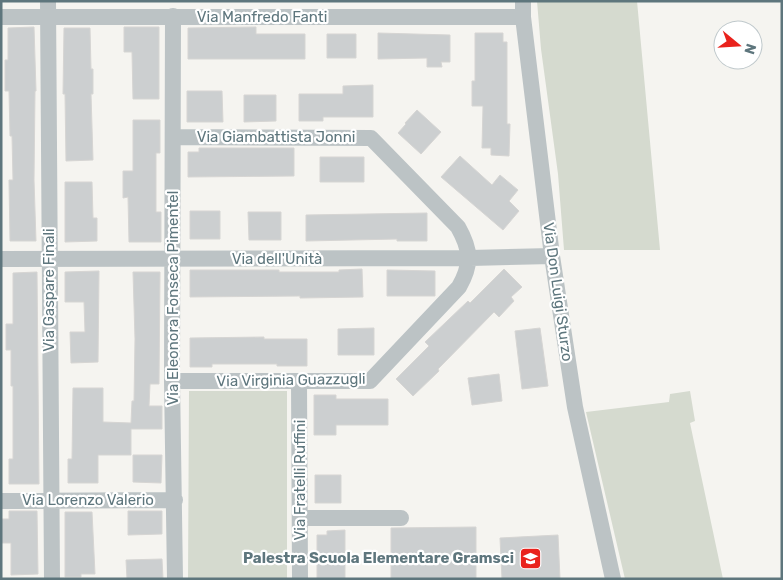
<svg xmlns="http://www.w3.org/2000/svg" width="783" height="580" font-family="Rubik,sans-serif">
	<rect width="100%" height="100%" fill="#f5f4f0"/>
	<!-- green -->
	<path fill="#d5dacf" d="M537,1H637L660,250H564L558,174L541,49Z
		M189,391H287V579H188Z
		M690,391L695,421L690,423L723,579H625L586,412L669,402L670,394Z"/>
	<!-- building -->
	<path fill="#cccfd0" stroke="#d6d5d3" d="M34,27L36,91H35L34,180L36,241H10L9,180H13L12,136H10L9,91H5V60H8V28Z
		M124,27H159V99H133L132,52H124Z
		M256,27V34H305V59H188V28Z
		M64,28H90L91,69H93V94H91L93,160L66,161L65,94H63Z
		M378,33L450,35V62H441L442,67H427V58L378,59Z
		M475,33H503V42H507V124H510L509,156L491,155V148H482L483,106H472V81H475Z
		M327,34H356V58H327Z
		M373,85V117H323V121H299V94H343V86Z
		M187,91H222L223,122H187Z
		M244,95H276V121L244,122Z
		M417,110L441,132L421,154L398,133L406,124L405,123Z
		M133,120H160V153H156V212H161V242H129L128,197L123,198V171H133Z
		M199,148H294V176L188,177V152H199Z
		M460,156L492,185L500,175L518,190L509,201L519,211L503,230L441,177Z
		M320,157H364V182H320Z
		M65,182H92L93,218H97V241L65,242Z
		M190,211H220V239H190Z
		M248,212H281V240H249Z
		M427,213V241H397V239L306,241V215Z
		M362,269L363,297L300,298V296L190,297V270H279V272H339V270Z
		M504,269L522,287L511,297L514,301L499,317L494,312L438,369L439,371L413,396L396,379L429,346L425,342L468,301L470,303Z
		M387,270L435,271V296H387Z
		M99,271L98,362L71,363L70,332H85L84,302H65V272Z
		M37,272L39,484H9V459H13V386H11V350H6V324H13V273Z
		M133,272H160L159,384H150L149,406H162V429H131V455H98V483H68V459H72L73,388H103V422L131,423L132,401H134L135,339Z
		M374,328V355H338V329Z
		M540,328L548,386L522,389L515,331Z
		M264,337V339H307V366H277V364H212V367H190V338Z
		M499,374L502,401L472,405L468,378Z
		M314,395H336V399H388V425H336V435H314Z
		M133,455H162L161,483L133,482Z
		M315,475H341V503H315Z
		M9,511H37L38,574L11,575V543H1V519H9Z
		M128,511H162V534L128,535Z
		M65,512H92L95,574H81V577H65Z
		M476,527V579H391V528Z
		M345,530V579H317V535H327V531Z
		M558,535L560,579H502L500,538Z
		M162,559L163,579H127L126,560Z"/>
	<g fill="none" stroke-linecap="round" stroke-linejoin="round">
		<!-- minor -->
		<path stroke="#bcc3c5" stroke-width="16" d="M48,1L52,579
			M523,1V17L552,256L575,407L613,579
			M173,16L172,381L175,579
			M1,17H523
			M1,259L470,258L552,256
			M172,381H370L459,287C472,264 471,250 458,227L371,138L173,137
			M299,381L300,579
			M1,501L175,500
			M300,518H401"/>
	</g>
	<!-- icons -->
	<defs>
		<symbol id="school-square" viewBox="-11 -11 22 22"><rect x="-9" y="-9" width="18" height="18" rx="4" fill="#e9221c" stroke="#fff"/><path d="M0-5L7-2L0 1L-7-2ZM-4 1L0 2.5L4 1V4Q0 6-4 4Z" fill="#fff"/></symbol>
	</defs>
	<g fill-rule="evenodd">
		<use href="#school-square" x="518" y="546" width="25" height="25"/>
	</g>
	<g text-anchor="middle" stroke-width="4.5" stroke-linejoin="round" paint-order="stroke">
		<!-- street labels -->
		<g font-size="15" fill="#5e767d" stroke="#fff">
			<text x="262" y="22">Via Manfredo Fanti</text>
			<text x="276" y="142">Via Giambattista Jonni</text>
			<text x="277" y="264">Via dell'Unità</text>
			<text transform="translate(49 290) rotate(-90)" y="5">Via Gaspare Finali</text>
			<text transform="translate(558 292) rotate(82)" y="5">Via Don Luigi Sturzo</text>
			<text transform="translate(173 298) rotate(-90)" y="5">Via Eleonora Fonseca Pimentel</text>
			<text transform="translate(291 380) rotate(-1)" y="5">Via Virginia Guazzugli</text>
			<text transform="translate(300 480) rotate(-90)" y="5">Via Fratelli Ruffini</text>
			<text x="88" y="505">Via Lorenzo Valerio</text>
		</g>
		<!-- poi labels -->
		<g font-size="15" font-weight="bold" fill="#5e767d" stroke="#fff" text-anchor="end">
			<text x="514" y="563">Palestra Scuola Elementare Gramsci</text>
		</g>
	</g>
	<!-- border -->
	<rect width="783" height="580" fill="none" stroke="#5e767d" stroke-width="5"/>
	<!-- north arrow -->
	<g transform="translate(738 45) rotate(108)"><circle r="24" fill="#ffffff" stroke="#bfc8cb"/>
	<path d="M0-4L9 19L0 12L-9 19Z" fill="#e9221c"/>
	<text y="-8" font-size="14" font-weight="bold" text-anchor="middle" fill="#5e767d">N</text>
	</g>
</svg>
